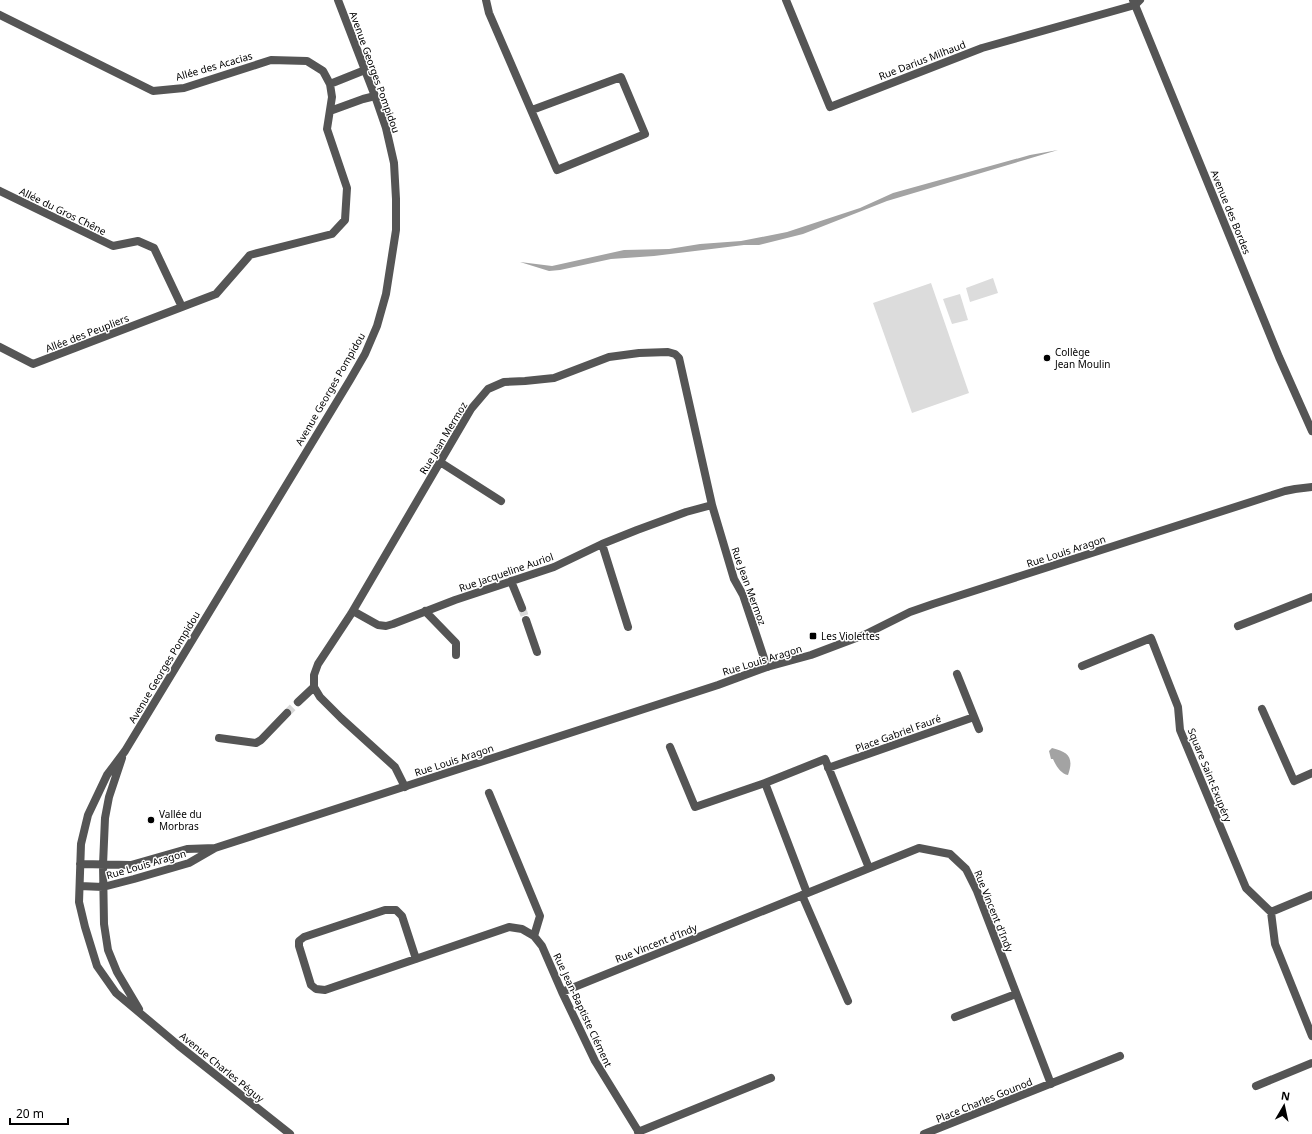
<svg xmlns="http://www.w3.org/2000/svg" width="1312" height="1134" font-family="'Noto Sans',sans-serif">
	<rect width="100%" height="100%" fill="#fff"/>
	<!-- green -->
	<path fill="#dcdcdc" d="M993,278L998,293L970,302L966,288Z
		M931,283L969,393L912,413L873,303Z
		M960,294L968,320L952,324L943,299Z"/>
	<!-- water -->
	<path fill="#a3a3a3" d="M1058,150L887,201L803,234L759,245H744L654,256L611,259L560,270L549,271L520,262L552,266L624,250L669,249L700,244L741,241L787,232L860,208L893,193L1030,155Z
		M1052,748C1069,752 1074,758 1068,775C1061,774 1056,766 1053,759H1051L1049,751Z"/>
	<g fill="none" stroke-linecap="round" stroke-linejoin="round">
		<!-- minor-tunnel -->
		<path stroke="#d9d9d9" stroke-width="8" stroke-dasharray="8 4" stroke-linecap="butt" d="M522,608L526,620
			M287,713L298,702"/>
		<!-- minor -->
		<path stroke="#555" stroke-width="8" d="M486,0L489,13L557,170L645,134L621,77L532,110
			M786,0L830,107L982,48L1135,5L1140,0
			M0,15L153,91L184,88L271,60L307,61L323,71L330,84L332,97L327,129L347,188L345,220L332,234L250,255L216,294L33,364L0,347
			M330,84L365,70
			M330,111L363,99L375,96
			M0,191L113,246L138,241L154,248L182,307
			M440,462L501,501
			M602,544L628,627
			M511,581L522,608
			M353,611L378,625L386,626L393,624L455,600L554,567L602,544L637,530L686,512L712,505
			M425,611L456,643V655
			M526,620L537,652
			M1238,626L1312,597
			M1082,666L1151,638L1178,707L1180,730L1246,888L1271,912L1275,944L1312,1036
			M957,674L979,729
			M298,702L314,687
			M1262,709L1294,781L1312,773
			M219,738L256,743L261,740L287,713
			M670,747L695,807L765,783
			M828,768L974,717
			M405,787L395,767L341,718L320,697L314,687V675L318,664L351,614L471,409L488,389L504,382L525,381L554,378L609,357L639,353L668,352L675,354L679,358L712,505L734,579L743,595L767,667
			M489,793L540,916L534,936
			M807,893L765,783L825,759L869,868
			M802,895L848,1001
			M1271,912L1312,895
			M416,959L402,916L396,910H385L304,937L299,941V946L311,985L316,989L325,990L509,927L522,929L534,936L542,946L562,992L595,1061L640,1134
			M562,992L919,848L950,854L966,869L977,891L1051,1084
			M955,1017L1016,994
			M1256,1086L1312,1063
			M638,1132L771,1078
			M924,1134L1120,1056"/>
		<!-- tertiary -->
		<path stroke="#555" stroke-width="8" d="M1133,0L1279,357L1312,431
			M122,758L109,797L105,818L103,865L104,924L108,950L117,972L139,1009
			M80,864L131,865L187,849L215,848
			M80,886L103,887L134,879L189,863L215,848L718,685L767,667L811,655L864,635L910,612L933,604L1285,491L1295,489L1312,487
			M290,1134L178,1045L116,993L97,966L85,927L79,902L81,844L88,815L107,775L125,751L350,380L365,354L377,326L386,294L396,230V199L394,163L386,128L375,96L338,0"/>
	</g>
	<!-- markers -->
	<g fill="#000" stroke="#fff" stroke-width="1.5">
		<circle cx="1047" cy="358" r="4"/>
		<rect x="809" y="632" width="8" height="8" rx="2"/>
		<circle cx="151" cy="820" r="4"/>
	</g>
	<g text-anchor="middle" stroke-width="3" stroke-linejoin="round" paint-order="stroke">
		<!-- street labels -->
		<g font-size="10" fill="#000" stroke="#fff">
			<text transform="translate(922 60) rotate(-21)" y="4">Rue Darius Milhaud</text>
			<text transform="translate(214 66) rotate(-16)" y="4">Allée des Acacias</text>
			<text transform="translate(375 72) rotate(70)" y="4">Avenue Georges Pompidou</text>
			<text transform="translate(63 211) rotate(26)" y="4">Allée du Gros Chêne</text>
			<text transform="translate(1231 212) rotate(68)" y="4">Avenue des Bordes</text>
			<text transform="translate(87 333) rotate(-21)" y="4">Allée des Peupliers</text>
			<text transform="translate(330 389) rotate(-60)" y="4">Avenue Georges Pompidou</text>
			<text transform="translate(443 438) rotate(-59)" y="4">Rue Jean Mermoz</text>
			<text transform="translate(1066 551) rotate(-18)" y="4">Rue Louis Aragon</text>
			<text transform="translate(506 572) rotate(-19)" y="4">Rue Jacqueline Auriol</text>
			<text transform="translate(749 586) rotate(70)" y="4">Rue Jean Mermoz</text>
			<text transform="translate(762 660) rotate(-17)" y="4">Rue Louis Aragon</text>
			<text transform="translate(164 667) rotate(-59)" y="4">Avenue Georges Pompidou</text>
			<text transform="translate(898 733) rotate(-20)" y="4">Place Gabriel Fauré</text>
			<text transform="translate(454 760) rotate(-18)" y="4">Rue Louis Aragon</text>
			<text transform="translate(1210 775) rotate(68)" y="4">Square Saint-Exupéry</text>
			<text transform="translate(146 864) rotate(-16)" y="4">Rue Louis Aragon</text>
			<text transform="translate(994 911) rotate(68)" y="4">Rue Vincent d'Indy</text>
			<text transform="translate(656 943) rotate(-22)" y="4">Rue Vincent d'Indy</text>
			<text transform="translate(583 1010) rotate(65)" y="4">Rue Jean-Baptiste Clément</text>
			<text transform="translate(222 1067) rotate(39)" y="4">Avenue Charles Péguy</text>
			<text transform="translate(984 1100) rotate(-22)" y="4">Place Charles Gounod</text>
		</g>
		<!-- poi labels -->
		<g font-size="10" fill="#000" stroke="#fff" text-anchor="start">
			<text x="1055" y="356">Collège<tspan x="1055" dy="12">Jean Moulin</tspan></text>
			<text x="821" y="640">Les Violettes</text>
			<text x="159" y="818">Vallée du<tspan x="159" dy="12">Morbras</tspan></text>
		</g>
	</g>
	<!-- north arrow -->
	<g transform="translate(1284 1106) rotate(9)" stroke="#ffffff" stroke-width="3" paint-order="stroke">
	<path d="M0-3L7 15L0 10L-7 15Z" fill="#000000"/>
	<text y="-6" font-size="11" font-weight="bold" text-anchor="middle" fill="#000000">N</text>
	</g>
	<!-- scale -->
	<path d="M10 1118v6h58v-6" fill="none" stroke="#000000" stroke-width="2"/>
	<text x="16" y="1118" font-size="12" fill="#000000" stroke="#ffffff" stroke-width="3" paint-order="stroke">20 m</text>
</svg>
